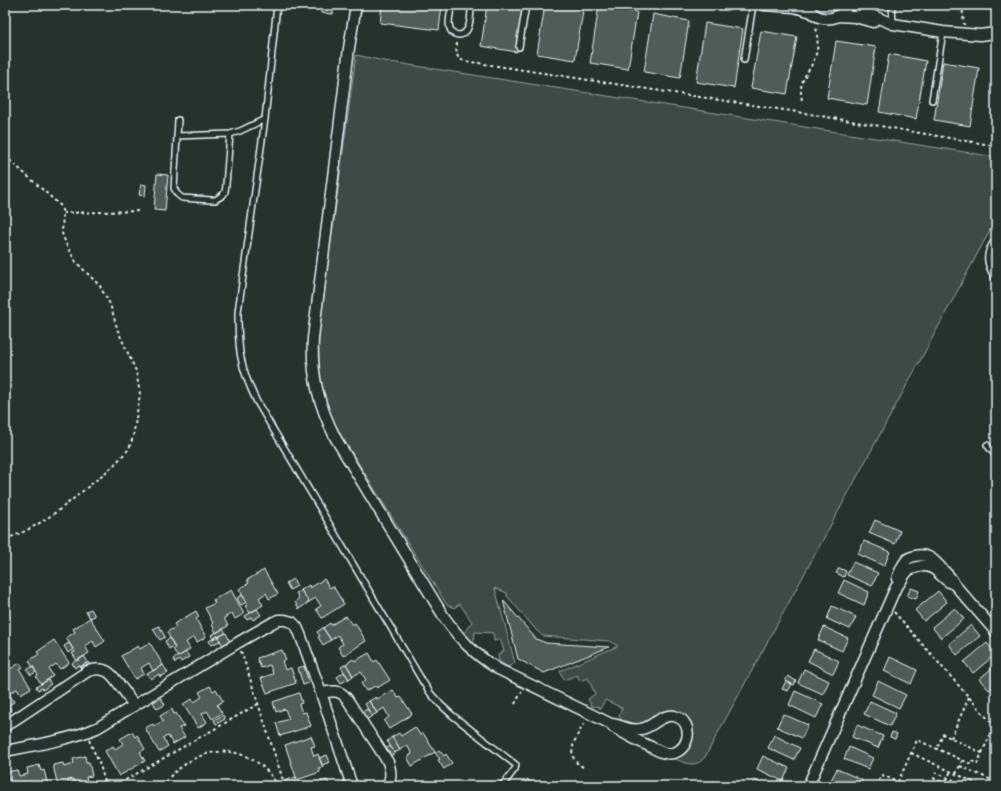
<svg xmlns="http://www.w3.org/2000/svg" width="1001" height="791" font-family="Caveat,sans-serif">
	<rect width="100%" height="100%" fill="#26332d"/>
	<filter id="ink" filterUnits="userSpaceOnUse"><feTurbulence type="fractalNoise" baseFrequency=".025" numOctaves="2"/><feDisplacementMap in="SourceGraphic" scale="8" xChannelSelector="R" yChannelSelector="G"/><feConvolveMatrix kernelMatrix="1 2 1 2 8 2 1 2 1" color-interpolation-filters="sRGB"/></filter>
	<g filter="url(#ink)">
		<!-- green -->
		<path fill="#3e4b47" stroke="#939ea0" d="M356,55L384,61L996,157V219L928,346L705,757C695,769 685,763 673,758L685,752V719L650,720L641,725H629L623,722L619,716L622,708L605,700L600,709L598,706L592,707L588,699L595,694L588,678L580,681L577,675L564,680L560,671L618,646L609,641L543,636L537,631L507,596V593L495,588L515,663L508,667L499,661L498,655L504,651L500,639L494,641L493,633L475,632L474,640L473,642L465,633L467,628L472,622L460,604L454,608L447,605L339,432C336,426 332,419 329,413C319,387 318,358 319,330Z"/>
		<!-- building -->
		<path fill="#505c59" stroke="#e8f1f8" d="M321,5H334L333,14L321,13Z
			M382,5H442L439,30L380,23Z
			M487,5H525L517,52L481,46Z
			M545,5H584L575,60L537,54Z
			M599,6L637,12L628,69L590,63Z
			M653,14L689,21L680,78L644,72Z
			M705,23L743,29L734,88L696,82Z
			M761,31L797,37L787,94L751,88Z
			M836,41L876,47L867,105L827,98Z
			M889,54L926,61L916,119L879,112Z
			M943,62L979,68L970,126L934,120Z
			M157,174L168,175L165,211L154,210Z
			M141,184L146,185L145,196L139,195Z
			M875,520L900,531L895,544L869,533Z
			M864,541L890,552L884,566L858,554Z
			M853,562L878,573L872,586L847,575Z
			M839,568L846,571L844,577L836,573Z
			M264,570L278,594L269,599L266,593L259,598L263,605L250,613L245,606L248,605L239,589L249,583L247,580Z
			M293,579L297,586L290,590L286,583Z
			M324,579L330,588L333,586L344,604L322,618L316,609L321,606L316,598L309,602L301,590L309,585L310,588Z
			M844,580L869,592L864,605L838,593Z
			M911,588L919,591L916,599L907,596Z
			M231,590L244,614L235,619L232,613L224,618L228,626L216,633L212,624L213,623L205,608L215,603L213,600Z
			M301,590L309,602L299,609L295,602L299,598L296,593Z
			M938,591L947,602L924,621L915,610Z
			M242,595L247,602L241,605L237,598Z
			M503,600L536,639L546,643L609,647L544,673L518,659Z
			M832,606L856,617L850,629L827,619Z
			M955,608L964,619L941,638L932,627Z
			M91,609L95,616L90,618L86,611Z
			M257,609L261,615L253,620L251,617L247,620L245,616Z
			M196,611L199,617L196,619L206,637L197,642L194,637L186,642L190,649L178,657L173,649L175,648L167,632L176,627L174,624Z
			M346,616L352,625L355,623L366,641L343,656L338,647L343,644L338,635L331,640L323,628L330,623L331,625Z
			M90,618L105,641L96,647L93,641L85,646L89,653L77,661L72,653L75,652L66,638L75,632L73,629Z
			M971,625L980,636L957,655L949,644Z
			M159,626L165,637L160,640L153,629Z
			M824,627L848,638L842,651L818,640Z
			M323,628L331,640L323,645L318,637L320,636L317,632Z
			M223,629L226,633L218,637V636L213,639L211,635Z
			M226,633L230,642L223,646L218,637Z
			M218,636L220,641L211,645L209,641Z
			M170,638L174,646L169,649L165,641Z
			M54,640L69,663L60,669L56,664L49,669L53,676L41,684L36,677L38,675L29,661L39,654L37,652Z
			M69,643L73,649L68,653L64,646Z
			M150,643L163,665L153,671L149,663L141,668L144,674L135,679L121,656L138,646L140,649Z
			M987,643L996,654L973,673L964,662Z
			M814,649L839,661L833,674L808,661Z
			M282,650L286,660L282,661L285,670L291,668L296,683L267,693L261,678L273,674L270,665L261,668L257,658Z
			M186,652L189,657L181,662L180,660L175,663L173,659Z
			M369,653L374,662L377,660L390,680L377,688L375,686L366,691L361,683L366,680L361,672L353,676L346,664L353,659L355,661Z
			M84,656L88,662L80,667L79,665L75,668L72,663Z
			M890,657L917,670L911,684L884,671Z
			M88,662L91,668L83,673L80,667Z
			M20,663L23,668L20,670L31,688L20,694L17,689L9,693L14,702L5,707V672Z
			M346,664L353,676L349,679L341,667Z
			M163,665L168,673L160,677L159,674L151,679L147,674Z
			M996,665V684L989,690L979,679Z
			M33,666L36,672L31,675L27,670Z
			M304,666L309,683L303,685L298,668Z
			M804,669L829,681L823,694L798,683Z
			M344,672L349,679L341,683L337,677Z
			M788,676L796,681L794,685L785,681Z
			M48,680L51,684L43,690L42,688L38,690L36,687Z
			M786,681L792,684L788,691L782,689Z
			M878,681L906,695L899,708L872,695Z
			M210,686L213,691L216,689L223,701L217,705L222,713L212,719L207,711L202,714L207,722L198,728L183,704L192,699L194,702L202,697L199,692Z
			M393,690L398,698L401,697L412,714L389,729L384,721L389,717L384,708L377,713L369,701L376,697L377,699Z
			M795,691L823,704L816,718L789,705Z
			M299,693L302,703L299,704L302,713L306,712L311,726L280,736L276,723L289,719L285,709L276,712L273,702Z
			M161,698L165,705L157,709L153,702Z
			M369,701L377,713L372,716L365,704Z
			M870,701L896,713L890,726L864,714Z
			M8,705L11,710L5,713V707Z
			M172,709L174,714L176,713L184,726L179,728L185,737L173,744L168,736L163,738L168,746L159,752L145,728L153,724L154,726L163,721L160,716Z
			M367,709L372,716L365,721L360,713Z
			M783,714L808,725L802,738L777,727Z
			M223,715L225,719L216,724L214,720Z
			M857,725L883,736L878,748L852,737Z
			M415,727L420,735L423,733L435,752L412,766L407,757L412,754L407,745L400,750L392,737L399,733L401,736Z
			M132,732L135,737L137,735L145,749L140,752L145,761L119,776L105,751L113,746L115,749L123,744L120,739Z
			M892,732L897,734L895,739L890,737Z
			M774,735L800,748L794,760L768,748Z
			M311,736L315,746L311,747L314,756L318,754L323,767L318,768L320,772L297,780L285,745Z
			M392,737L400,750L395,753L387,741Z
			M390,746L395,753L389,757L384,750Z
			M849,747L873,758L868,769L844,759Z
			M439,750L444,756L446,754L452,763L444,769L438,760L440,759L435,753Z
			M327,755L330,762L322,765L319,758Z
			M85,756L86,762H89L92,776L86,777L88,786H75L73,779L68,780L69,786H58L53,765L63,763L64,767L74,764L73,759Z
			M763,756L789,768L783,781L757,769Z
			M39,765L41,771L44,770L48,786H10L7,772L17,770L19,776L28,774L27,768Z
			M837,769L862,780L859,786H845L831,780Z
			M296,777L297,780L299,779L301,783L294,786H286L284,781Z
			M527,779L537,786H522Z
			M327,780L330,786H308Z
			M754,780L767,786H752Z"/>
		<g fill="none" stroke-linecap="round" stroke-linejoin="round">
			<defs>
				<path id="lane" d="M277,5L265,119L238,312C238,327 238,343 241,358C244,373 250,388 257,402L423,682L431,694L441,705L452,715L516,765L515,769L502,786
					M452,5C450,14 444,34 459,35C462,35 465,33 467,30C471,24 471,12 471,5
					M892,5L893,24
					M519,47L526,5
					M744,60L753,5
					M932,100L943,32
					M178,120L174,188L177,194L182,198L211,200H215L223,195L225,192L226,185L230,134
					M177,136L230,134L240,131L265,119
					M996,239C984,253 986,265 996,279
					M995,401L996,400
					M5,410V417
					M987,445L996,456"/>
				<path id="street" d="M356,5L349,48L313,338C311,376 319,406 336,439L444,617C461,641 473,653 498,669L611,724L613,727C625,734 638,741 651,747C655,749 660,752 665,753C689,758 697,721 674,716C661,714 653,727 641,729C627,732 621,724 611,724
					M764,5L794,7L812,12
					M806,5C817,23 838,23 848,5
					M856,5L866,13L893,24L943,32L980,35L996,33
					M838,16L855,17L873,22
					M897,579C899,574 901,567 905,562C907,558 911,557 915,556C928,553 935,561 942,569C947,574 952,578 954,584L996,632
					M321,693C331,691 340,689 347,699L388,762C391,771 392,778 387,786
					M5,726L88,671C106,665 112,674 121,687C126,693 130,700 134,706
					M5,751C36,745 68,740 97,728L239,642L272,623L278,620H285L292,622L297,627L300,634L321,693L352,786
					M808,786L896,587C902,583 903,574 909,570C913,568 917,567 922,566C938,565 941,581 954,584"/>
			</defs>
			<!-- lane casing -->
			<use href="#lane" stroke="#e8f1f8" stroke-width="8"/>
			<!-- street casing -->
			<use href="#street" stroke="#e8f1f8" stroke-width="13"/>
			<!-- path -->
			<path stroke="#e8f1f8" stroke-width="2" stroke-dasharray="3 3" stroke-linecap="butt" d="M962,5L964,25
				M899,7L920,9H923L929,5
				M457,43C456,51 455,59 465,61L804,113L996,146
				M802,100C797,77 811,73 816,54C819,45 817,35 816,26
				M5,156L61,206L63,213L62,233L66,244L76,262L100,286L103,292L110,304L118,331L136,371L140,394L133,437L129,449L111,468C78,494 46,526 5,539
				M63,213L141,211
				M894,612L996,728
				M241,651L285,786
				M515,704L522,691
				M951,738L969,697
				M89,740L100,765L106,786
				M911,753L982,786
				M982,753L994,726
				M960,766L996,782
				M583,767C562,756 577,736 585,722
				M935,772L960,783
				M956,774L962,761
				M933,778L951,786
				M931,783L937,786
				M115,786L258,704
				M162,786C168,778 175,771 184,765C217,741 258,750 278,786
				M876,786L882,775L898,782L917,740L971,764L972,761L977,764L982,753L943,734L937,749
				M944,786L951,771
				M956,786L958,782
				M967,786L970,780"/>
			<!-- lane -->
			<use href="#lane" stroke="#26332d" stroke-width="5"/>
			<!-- street -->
			<use href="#street" stroke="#26332d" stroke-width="10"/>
		</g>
	</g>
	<!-- margin -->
	<rect width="1001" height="791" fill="none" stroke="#26332d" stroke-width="20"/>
	<rect x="10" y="10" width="981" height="771" fill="none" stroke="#e8f1f8" stroke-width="1.5" filter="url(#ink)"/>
</svg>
